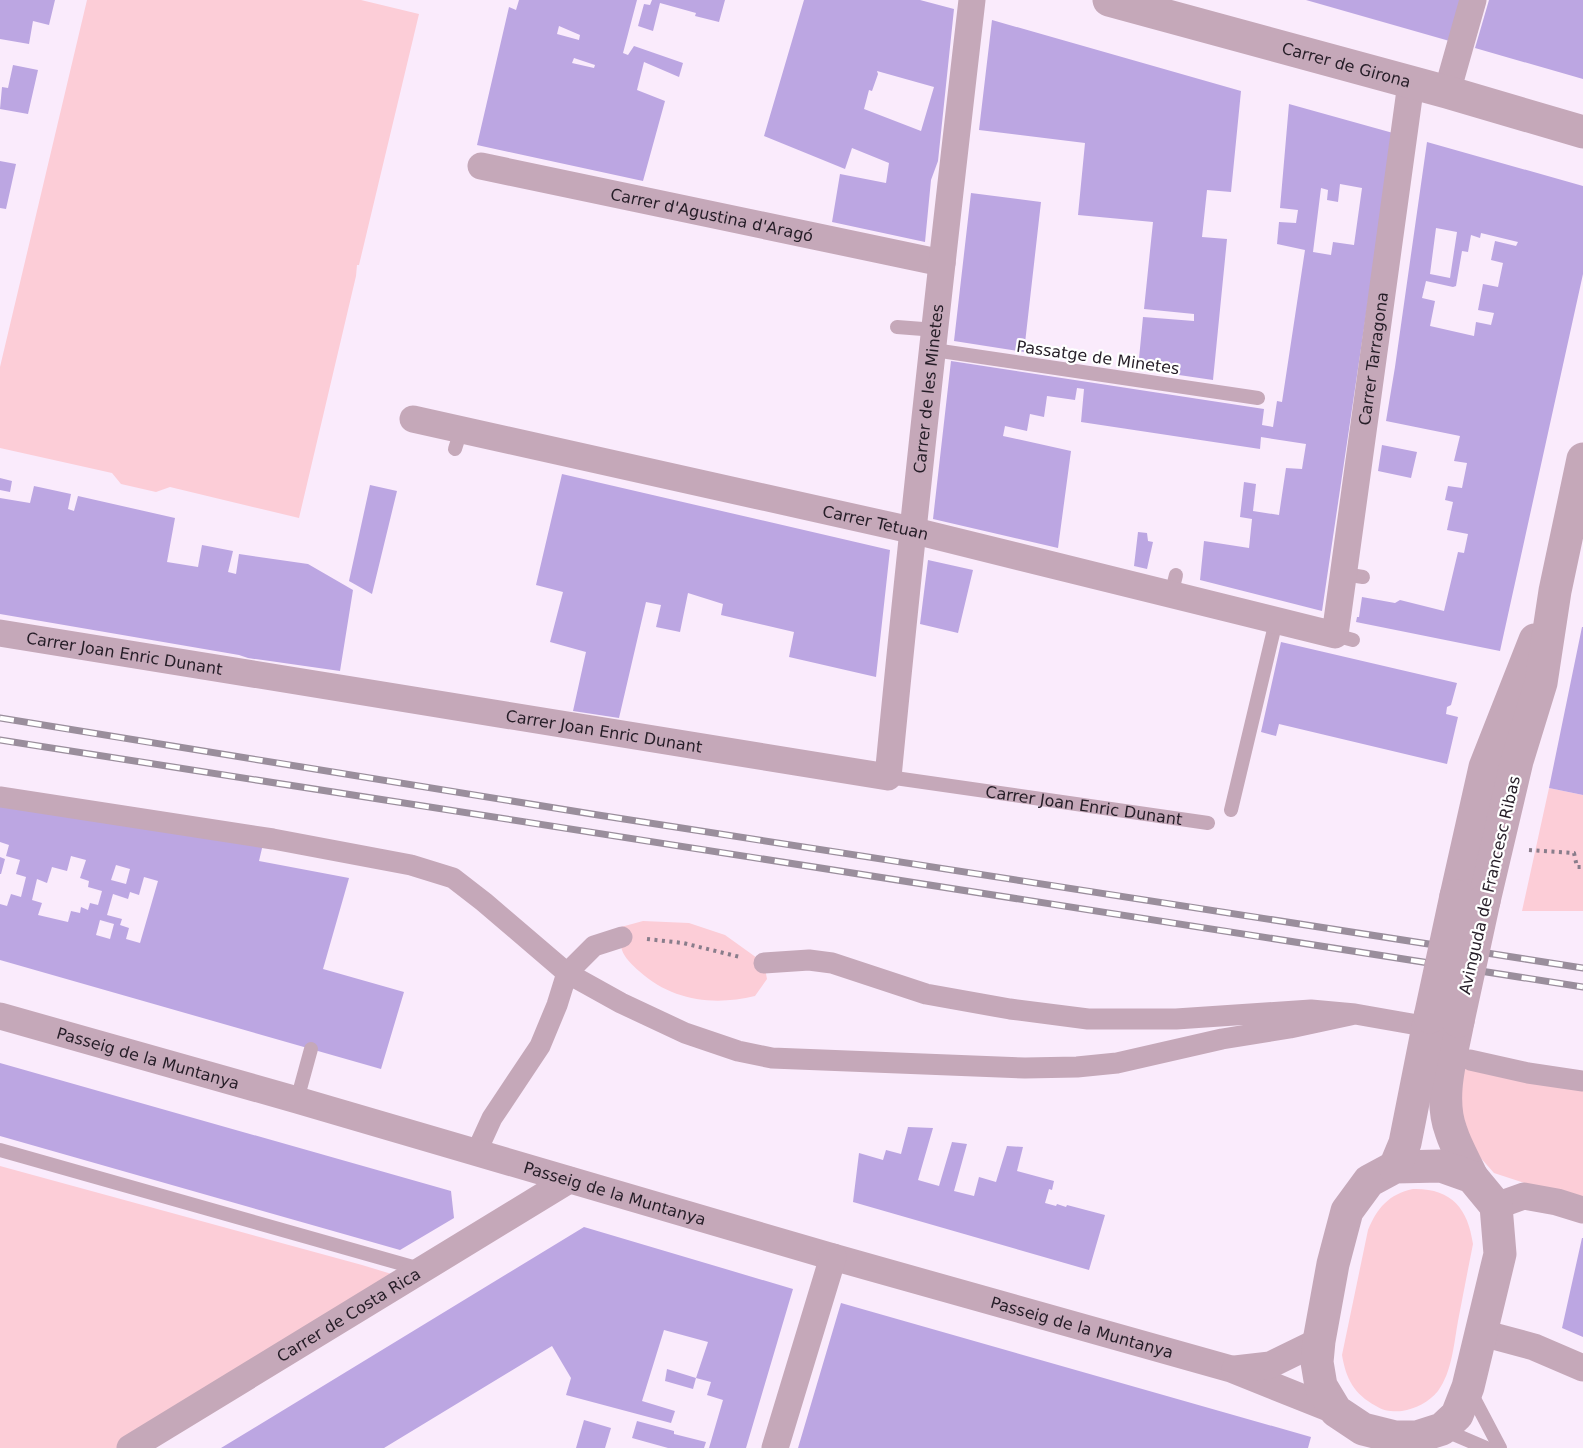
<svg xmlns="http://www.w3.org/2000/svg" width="1583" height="1448" font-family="'DejaVu Sans',sans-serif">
	<rect width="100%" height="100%" fill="#faebfc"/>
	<!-- green -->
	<path fill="#fccdd7" d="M87,0H361L419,14L359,265H357L356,276L299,518L170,487L156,492L121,484L112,473L0,448V367Z
		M1549,788L1583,795V911H1522Z
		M643,921L689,923L725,935L764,963L767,979L755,996C714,1006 672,1001 639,971C633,966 624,957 622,950C620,943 622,934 621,927Z
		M1466,1049L1542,1069L1583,1072V1202L1494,1173L1471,1147L1459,1109Z
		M0,1166L362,1265L408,1279L130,1448H0Z
		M1413,1189C1451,1188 1468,1208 1473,1244C1468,1269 1463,1295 1458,1321C1454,1343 1452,1372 1438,1391C1429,1402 1415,1409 1402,1411C1394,1412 1383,1411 1376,1406C1354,1394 1346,1379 1342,1355L1368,1230C1377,1208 1389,1194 1413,1189Z"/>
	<!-- building -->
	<path fill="#bca6e2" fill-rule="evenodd" d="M0,0H55L49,25L33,21L29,44L0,39Z
		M519,0H637L623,53L628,55L634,46L683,63L679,77L644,62L637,90L665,101L643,181L477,145L509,7L516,10ZM559,26L580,35L579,40L557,34ZM574,58L595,65L594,68L572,63Z
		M652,0H725L719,22L695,16L696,13L660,3L653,31L638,26L644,4L650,5Z
		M804,0H920L954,9L938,161L931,180L925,242L832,222L840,174L886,183L889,163L852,148L845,169L764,136ZM877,71L934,87L921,131L864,109L869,90L872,91L878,74Z
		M1306,0H1465L1453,42Z
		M1489,0H1583V79L1475,48Z
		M992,20L1241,91L1231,192L1207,190L1202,237L1227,239L1213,380L1138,369L1143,317L1194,321V314L1144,309L1153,222L1078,215L1085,143L979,130Z
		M13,65L38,70L28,114L0,109L2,87L8,88Z
		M1289,104L1393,133L1322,611L1200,580L1204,541L1249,548L1252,519L1240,517L1244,482L1256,484L1253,511L1279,515L1286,468L1302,469L1306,444L1261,437L1260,449L1081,422L1084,389L1077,388L1075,400L1047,396L1044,417L1030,414L1027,431L1005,426L1003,436L1071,451L1058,548L933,519L951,361L1264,409L1262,425L1273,427L1277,401L1282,402L1305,250L1277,244L1279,222L1296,223L1298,210L1280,208ZM1340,184L1362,188L1354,245L1333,242L1331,255L1313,252L1321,188L1328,190L1327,200L1338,202Z
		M1427,142L1583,186V274L1500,651L1356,622L1357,617H1359L1362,597L1395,603L1400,600L1444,611L1458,552L1464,553L1468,534L1447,530L1453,502L1445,500L1448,486L1462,488L1467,463L1454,461L1460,436L1386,421L1395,367ZM1436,228L1457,232L1450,278L1430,274ZM1481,233L1518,242L1516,246L1495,241L1491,260L1503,263L1498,287L1483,284L1478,310L1494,313L1491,325L1476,322L1474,336L1430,326L1435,301L1422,298L1426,281L1453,287L1456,286L1462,251L1468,252L1471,235L1480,238Z
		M0,161L16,164L6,209L0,208Z
		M971,193L1041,202L1024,352L954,341Z
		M1382,445L1417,452L1411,478L1378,471Z
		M562,474L890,550L876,677L789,657L794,632L721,615L723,604L688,593L680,632L656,627L661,605L646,602L619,718L573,711L586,652L550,642L563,592L536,585Z
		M0,478L12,481L10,492L0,490Z
		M370,485L397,491L372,594L349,581Z
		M34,486L71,494L68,509L74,511L78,496L175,518L167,562L198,567L202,545L233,551L228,572L236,574L239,554L308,564L353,590L340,671L248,658L239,655L0,614V498L30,503Z
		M1138,532L1147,533L1148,541L1153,542L1147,569L1134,566Z
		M928,560L973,570L958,633L920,624Z
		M1582,627H1583V795L1549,788Z
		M1281,642L1457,683L1451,705L1447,707L1446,714L1458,717L1447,764L1279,724L1276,736L1261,732Z
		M0,803L263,844L259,861L349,878L323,969L404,992L381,1069L0,960V904L7,906L11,894L21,897L26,877L16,874L20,860L6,856L9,845L0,842ZM71,856L86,860L80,878L89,881L88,887L102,891L98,905L90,903L88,910L81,907L80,913L71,911L68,922L38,915L42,903L32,900L37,879L47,883L52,867L67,871ZM116,865L130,869L126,884L111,880ZM144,877L158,881L140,943L126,939L129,928L120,925L122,919L107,915L113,894L128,899L130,892L139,895ZM100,920L114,924L110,939L96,935Z
		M0,857L5,859L1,874H0Z
		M0,1063L451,1191L454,1218L400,1250L0,1136Z
		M908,1127L933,1128L918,1180L939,1186L952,1142L967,1144L954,1191L974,1196L979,1177L996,1182L1007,1146L1023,1147L1017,1171L1054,1181L1052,1190L1049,1189L1045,1203L1056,1206L1057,1204L1066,1207L1067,1205L1105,1215L1089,1270L853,1202L859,1153L883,1160L886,1150L901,1154Z
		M584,1227L793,1289L746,1448H709L723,1400L707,1395L711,1382L696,1378L708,1342L664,1330L642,1401L675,1411L671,1423L566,1395L571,1378L552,1346L384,1448H221Z
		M1582,1238H1583V1337L1562,1328Z
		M841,1303L1311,1437L1308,1448H798Z
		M667,1369L696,1378L693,1389L665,1381Z
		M584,1420L611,1428L605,1448H576Z
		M637,1421L674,1431V1434L706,1442L704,1448H668L632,1438Z"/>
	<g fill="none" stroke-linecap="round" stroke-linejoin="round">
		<!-- path -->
		<path stroke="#897d8b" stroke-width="4" stroke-dasharray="3 4.5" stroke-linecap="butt" d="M1529,850L1574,853L1577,867H1583
			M647,939L683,943L740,957"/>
		<!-- service -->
		<g stroke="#c5a8b9" stroke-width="14">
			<path d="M897,327L936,330"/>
			<path d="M934,350L1258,398"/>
			<path d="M455,449L461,430"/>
			<path d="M1344,574L1363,577"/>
			<path d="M1171,595L1176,575"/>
			<path d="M1335,635L1353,640"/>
			<path id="s1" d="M888,777L1208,823"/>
			<path d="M1231,810L1276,621"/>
			<path d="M297,1100L311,1049"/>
			<path d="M0,1150L420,1269"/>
			<path d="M1470,1391L1500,1448"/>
			<path d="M1444,1430L1486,1448"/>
		</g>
		<!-- pedestrian -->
		<path stroke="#c5a8b9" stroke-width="21" d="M0,797L273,839L411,865L453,878L484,902L567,973L621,1003L685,1033L738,1051L772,1058L1025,1068L1077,1067L1117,1063L1222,1039L1290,1028L1355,1014
			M764,963L809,960L832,963L926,994L1010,1009L1088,1019H1176L1311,1010L1355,1014L1412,1024
			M1470,1060L1528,1073L1583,1081
			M476,1153L492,1118L540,1046L557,1005L567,973L594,946L622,937"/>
		<!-- minor -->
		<g stroke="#c5a8b9" stroke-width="27">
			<path d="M1447,92L1473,0"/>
			<path id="s2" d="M481,166L942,263"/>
			<path id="s3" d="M413,419L911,530L1335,635L1411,83"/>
			<path id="s4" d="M0,633L888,777C913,517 942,259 972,0"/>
			<path id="s5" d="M0,1016L297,1100L833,1257L1231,1369L1336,1411"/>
			<path d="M1496,1206L1524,1196L1557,1202L1583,1210"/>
			<path d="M1482,1333L1534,1347L1583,1368"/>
			<path d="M1235,1369L1270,1365L1319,1341"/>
			<path id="s6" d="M130,1448L569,1180"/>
			<path d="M775,1448L833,1257"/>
		</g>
		<!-- tertiary -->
		<g stroke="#c5a8b9" stroke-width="33">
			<path id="s7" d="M1109,0L1447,92L1583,132"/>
			<path d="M1456,896L1485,767L1535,640"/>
			<path d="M1484,901L1517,761L1541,683L1555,591L1583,459"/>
			<path d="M1458,1021C1452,1055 1438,1096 1451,1131C1456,1147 1465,1162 1472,1177"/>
			<path d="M1441,1166L1472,1177L1496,1206L1500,1254L1468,1387L1457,1415L1442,1429L1417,1437H1395L1363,1429L1336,1411L1321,1386L1317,1362L1319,1341L1333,1264L1347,1211L1369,1181L1395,1167Z"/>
			<path d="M1395,1167L1405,1143L1430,1017"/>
		</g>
		<defs>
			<path id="rail" d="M0,718L598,815L1583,968
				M0,740L1583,987"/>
		</defs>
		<!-- rail casing -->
		<use href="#rail" stroke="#9a8e9c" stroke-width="7"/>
		<!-- rail -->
		<use href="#rail" stroke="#fff" stroke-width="4.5" stroke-dasharray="14" stroke-linecap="butt"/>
		<!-- tertiary-bridge -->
		<path stroke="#c5a8b9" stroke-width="33" d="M1430,1017L1456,896
			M1458,1021L1484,901"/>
	</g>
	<g text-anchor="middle" stroke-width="4.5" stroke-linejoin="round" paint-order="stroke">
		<!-- street labels -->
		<g font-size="16" fill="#251d27" stroke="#fff">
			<text dy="6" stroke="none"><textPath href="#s7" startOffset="246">Carrer de Girona</textPath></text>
			<text dy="6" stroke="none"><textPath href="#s2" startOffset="236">Carrer d'Agustina d'Aragó</textPath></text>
			<text transform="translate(1098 357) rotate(8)" y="6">Passatge de Minetes</text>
			<text dy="6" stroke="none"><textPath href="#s3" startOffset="1226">Carrer Tarragona</textPath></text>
			<text dy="6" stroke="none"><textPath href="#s4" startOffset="1290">Carrer de les Minetes</textPath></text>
			<text dy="6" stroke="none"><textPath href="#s3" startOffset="474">Carrer Tetuan</textPath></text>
			<text dy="6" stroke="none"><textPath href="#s4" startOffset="126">Carrer Joan Enric Dunant</textPath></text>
			<text dy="6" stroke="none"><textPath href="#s4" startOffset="612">Carrer Joan Enric Dunant</textPath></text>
			<text dy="6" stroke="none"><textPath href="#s1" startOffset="198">Carrer Joan Enric Dunant</textPath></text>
			<text transform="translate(1489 885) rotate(-77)" y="6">Avinguda de Francesc Ribas</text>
			<text dy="6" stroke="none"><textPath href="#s5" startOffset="154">Passeig de la Muntanya</textPath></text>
			<text dy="6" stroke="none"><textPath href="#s5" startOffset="640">Passeig de la Muntanya</textPath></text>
			<text dy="6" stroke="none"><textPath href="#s6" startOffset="256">Carrer de Costa Rica</textPath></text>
			<text dy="6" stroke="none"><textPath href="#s5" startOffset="1126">Passeig de la Muntanya</textPath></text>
		</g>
	</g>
</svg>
